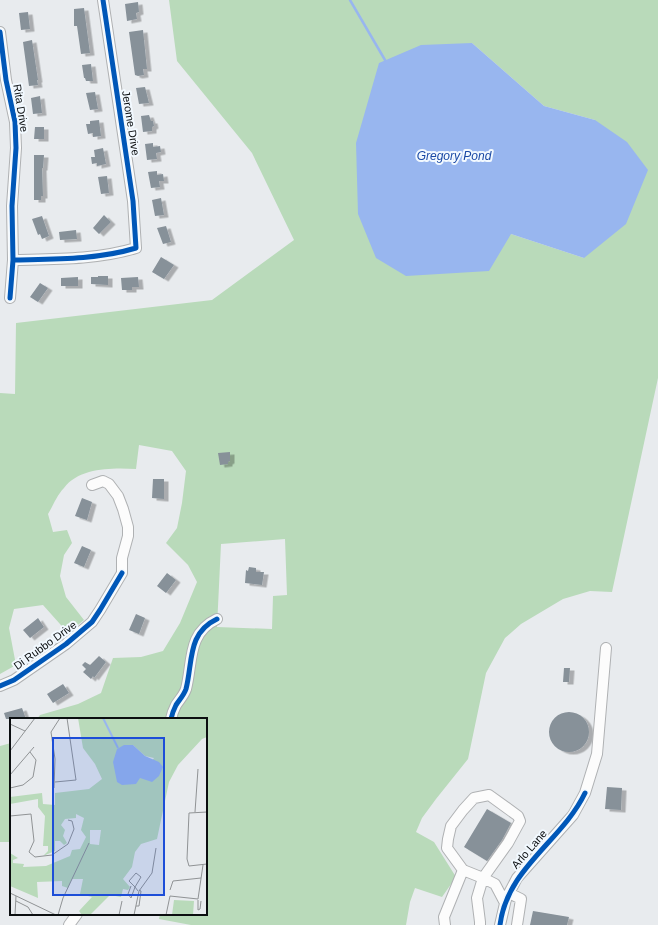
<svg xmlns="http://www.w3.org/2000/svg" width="658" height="925" font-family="Helvetica,sans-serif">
	<defs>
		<filter id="shadow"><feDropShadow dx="4.5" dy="2.5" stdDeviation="0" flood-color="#0004"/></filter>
	</defs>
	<rect width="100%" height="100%" fill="#e8ebee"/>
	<!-- green -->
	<path fill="#b9daba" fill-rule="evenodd" d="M169,0H658V378L612,592L590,591L563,599L521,624L505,638L486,673L468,759L436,799L422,818L416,832L434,842L456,877L442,897L415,888L410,902L406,925H191L159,919L160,914H206V719H37L40,715L78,704L101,693L113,658L141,657L163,651L180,623L197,582L188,565L166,543L177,528L182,503L186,471L172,451L139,445L136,469C113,468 80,467 64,488C57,495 53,506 48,514L53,532L67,530L72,543L64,555L60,576L66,597L84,620L68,633L43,605L14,609L9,628L16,665L0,674V393L15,394L16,323L212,300L294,240L252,153L177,61ZM472,43L544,106L595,120L584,258L511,234ZM285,539L287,595L273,596L272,629L217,627L221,544Z
		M11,743V842H0V746Z"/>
	<!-- water -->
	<path fill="#98b6ef" d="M472,43L544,106L595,120L627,142L648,170L626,224L584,258L511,234L489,271L406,276L376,258L358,214L356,143L379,63L421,45Z"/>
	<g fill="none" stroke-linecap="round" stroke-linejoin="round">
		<!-- stream -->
		<path stroke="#98b6ef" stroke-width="2.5" d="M350,0L385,60"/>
	</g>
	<!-- building -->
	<path fill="#879199" filter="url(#shadow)" d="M138,2L139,12L136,13L137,19L127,21L125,4Z
		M84,8L90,53L81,54L77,26H74V9Z
		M28,12L30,29L21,30L19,13Z
		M143,30L147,69H143L144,75L138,76L135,75L129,32Z
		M32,40L38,80H37L38,85L29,86L23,42Z
		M91,64L93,81H86L85,78H84L82,65Z
		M145,87L149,103L139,104L136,88Z
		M95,92L98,109L90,110L86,93Z
		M40,96L42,113L33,114L31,98Z
		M149,115L151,121H153L154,126L152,127V131L143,132L141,116Z
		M99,120L101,136L93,137V133L88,134L86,124H90V121Z
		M35,127H44V139H34Z
		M153,143V147L160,146L161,152L156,153L157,159L147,160L145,144Z
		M103,148L106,164L97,166V163L92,164L91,157H95L94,150Z
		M34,155H44L43,168H42L43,196H41V200H34Z
		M157,171V175L163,174L164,181H159L160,187L151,188L148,172Z
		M107,176L109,193L101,194L98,177Z
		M161,198L164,215L155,216L152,200Z
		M104,215L111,222L99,234L93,228Z
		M42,216L49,236L42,239L40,234L38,235L32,219Z
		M166,226L171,242L163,244L157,228Z
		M76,230L77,239L60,240L59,232Z
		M161,257L174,265L164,279L152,272Z
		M98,276H108V285L91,284V277H98Z
		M78,277V286H61V278Z
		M138,277L139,287H132V290H122L121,278Z
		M40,283L48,288L38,302L30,297Z
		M230,452V461L228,462V464L220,465L218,453Z
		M153,479H164V499L152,498Z
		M82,498L92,502L87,520L75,516Z
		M82,546L91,550L84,567L74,563Z
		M249,567L256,568V572H264L262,585L245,583L246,570L248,571Z
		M167,573L176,580L166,593L157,586Z
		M136,614L145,618L139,634L129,630Z
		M38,618L44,627L30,638L23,630Z
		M99,656L106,662L94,678L93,676L91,679L83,672L86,669L82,665L85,662L90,665Z
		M564,668H570L569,682H563Z
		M63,684L69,693L53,703L47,694Z
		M22,708L26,719H6L4,713Z
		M549 732a20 20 0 1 1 40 0a20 20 0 1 1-40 0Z
		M607,787L622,788L621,810L605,809Z
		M487,809L511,823L502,840L487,861L464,847Z
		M533,911L569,917L567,925H530Z"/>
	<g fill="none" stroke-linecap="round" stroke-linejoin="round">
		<defs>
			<path id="minor" d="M0,32L6,80L15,122L16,148L12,206L13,260L10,298
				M13,260C54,259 96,260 136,248L133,201L103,0
				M0,686L14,680L66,644L92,622L100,610L122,573V558L128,536V527L123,509L118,496L109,484L103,481L92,485
				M171,719C172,714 174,709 176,705C180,699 184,695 186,689C193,662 187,633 217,619
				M509,893L521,899L517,925
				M69,925L77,914
				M445,925L444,917L463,870
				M480,925V922L477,898L483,878L463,870L447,848L448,839L451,826L463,810L474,798L489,795L518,816L520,821L508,843L483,878L495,884L505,903
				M500,925L506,899L517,878L573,815L585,793L597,754L606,648"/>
		</defs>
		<!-- minor casing -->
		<use href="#minor" stroke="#afb1b3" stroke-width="12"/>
		<!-- minor -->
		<use href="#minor" stroke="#fcfcfc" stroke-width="10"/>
		<defs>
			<path id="cycleway" d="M0,32L6,80L15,122L16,148L12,206L13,260L10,298
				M13,260C54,259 96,260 136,248L133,201L103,0
				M0,686L14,680L66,644L92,622L100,610L122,573
				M171,719C172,714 174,709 176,705C180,699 184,695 186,689C193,662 187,633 217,619
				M500,925C507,868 562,841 585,793"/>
		</defs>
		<!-- cycleway casing -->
		<use href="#cycleway" stroke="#f2f9ff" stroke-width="8"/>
		<!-- cycleway -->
		<use href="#cycleway" stroke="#0057b8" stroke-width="5"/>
	</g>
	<g text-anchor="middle" stroke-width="4" stroke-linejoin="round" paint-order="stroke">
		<!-- street labels -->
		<g font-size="11" fill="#0b0e10" stroke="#f2f9ff">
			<text transform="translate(21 108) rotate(81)" y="4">Rita Drive</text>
			<text transform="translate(131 123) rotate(81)" y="4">Jerome Drive</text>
			<text transform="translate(45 645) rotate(-36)" y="4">Di Rubbo Drive</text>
			<text transform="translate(529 849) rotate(-49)" y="4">Arlo Lane</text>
		</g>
		<!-- water labels -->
		<g font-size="12" font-style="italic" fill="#1a49a5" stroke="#f2f9ff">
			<text x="454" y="160">Gregory Pond</text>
		</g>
	</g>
	<!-- overview -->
	<g transform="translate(10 718)">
		<rect width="197" height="197" fill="#e8ebee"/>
		<path d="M68,0H197V19L192,21L168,47L159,64L147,121L131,126L125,134L122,149L113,161L120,169L118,172L113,171L111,179L100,177L80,197H72L69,193L82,179L70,176L73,161H62L58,170L52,168V163L27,164L28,180L0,168V135L8,140L3,142V145L14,146L13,149L36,148L60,138L62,132L70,131L76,119L71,112L74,100L66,96V100L55,101L51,107L55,112L53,118L57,125L54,127L50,123H45V133L33,138L38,133V128H33L35,98L28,89V81L0,86V79L32,75L33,86L45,87V75L79,71L92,61L85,46L73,30ZM123,27L135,38L144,40L130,60ZM80,112H91L89,127L80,126ZM164,182L184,183L183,197H162Z" fill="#b9daba" fill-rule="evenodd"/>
		<path d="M114,27H123L135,38L149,44L153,49L149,58L142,64L130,60L126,66L112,67L107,64L103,44L107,31Z" fill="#98b6ef"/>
		<path fill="none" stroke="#98b6ef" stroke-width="2" d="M93,0L108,30"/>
		<path fill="none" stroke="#909395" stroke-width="1" d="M0,6L15,13M0,33L25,0M0,57L24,29M45,64L66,62L57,0M0,70L13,67L23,59L26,42L20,34M44,70L45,41L41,14L50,0M185,94L188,51M197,94L179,95L177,141L179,148L197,146M0,98L21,96L24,123L19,134L25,139L42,137L58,126L64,111L62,103L58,102M121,168L118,176L121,180L125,169L119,163L126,155L131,159L125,169L128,173M160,172L163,163L191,160M0,175L46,197M188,182V192L190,191L191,183M6,183L18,189L23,197M126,188H129L131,173L129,172M5,197L6,178M48,197L53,180L79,125M109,197L112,183M124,197L129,173L142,155L146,130M156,197L160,178L188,181L193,147"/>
		<path fill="#1d4ed8" fill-opacity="0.15" stroke="#1d4ed8" stroke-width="2" d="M43,20H154V177H43Z"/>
		<rect width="197" height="197" fill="none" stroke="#0b0e10" stroke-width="2"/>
	</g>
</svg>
